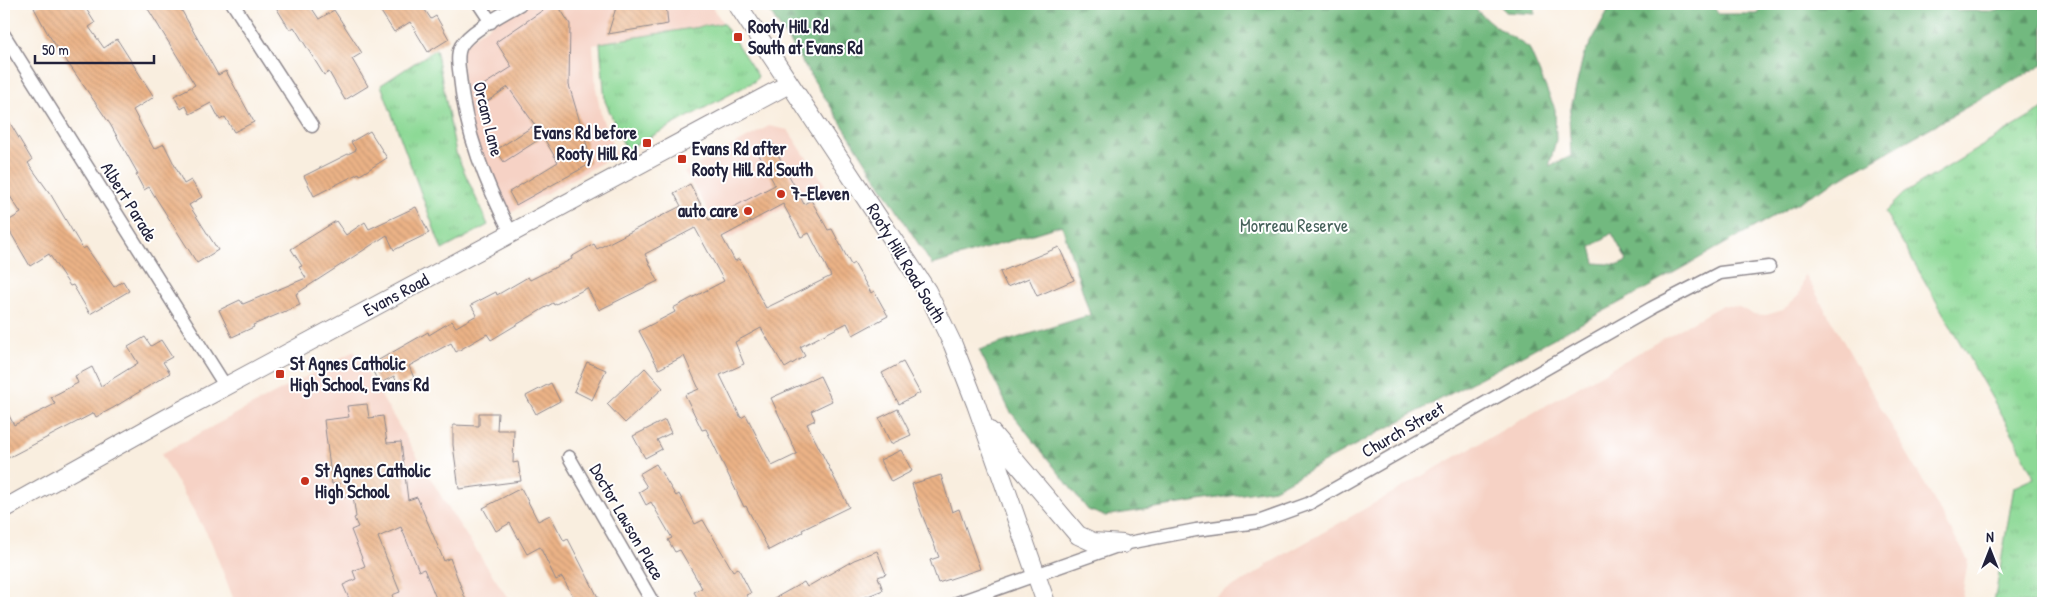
<svg xmlns="http://www.w3.org/2000/svg" width="2047" height="607" font-family="'Patrick Hand',sans-serif">
	<defs>
		<pattern id="grass-tufts" width="24" height="20" patternUnits="userSpaceOnUse" patternTransform="scale(1.25)"><rect width="24" height="20" fill="#8dd996"/><path d="M3 7l-1-3M5 7V3M7 7l1-3M15 17l-1-3M17 17v-4M19 17l1-3" fill="none" stroke="#79ba82"/></pattern>
		<pattern id="forest-firs" width="22" height="20" patternUnits="userSpaceOnUse" patternTransform="scale(1.25)"><rect width="22" height="20" fill="#72b97f"/><path d="M5 1l3.5 6h-7zM16 11l3.5 6h-7z" fill="#5d9669"/></pattern>
		<pattern id="building-back-hatch" width="6" height="6" patternUnits="userSpaceOnUse" patternTransform="scale(1.25)"><rect width="6" height="6" fill="#ebb286"/><path d="M-1 5l2 2M0 0l6 6M5-1l2 2" fill="none" stroke="#c99975"/></pattern>
	</defs>
	<rect width="100%" height="100%" fill="#fff"/>
	<filter id="ink" filterUnits="userSpaceOnUse"><feTurbulence type="fractalNoise" baseFrequency=".02" numOctaves="2"/><feDisplacementMap in="SourceGraphic" scale="10" xChannelSelector="R" yChannelSelector="G"/><feConvolveMatrix kernelMatrix="1 2 1 2 8 2 1 2 1" color-interpolation-filters="sRGB"/></filter>
	<filter id="wash" filterUnits="userSpaceOnUse"><feTurbulence type="fractalNoise" baseFrequency=".0096" numOctaves="4" result="noise"/><feDisplacementMap in="SourceGraphic" scale="20" xChannelSelector="R" yChannelSelector="G"/><feGaussianBlur stdDeviation="1.12" result="paint"/><feColorMatrix in="noise" values="0 0 0 0 0 0 0 0 0 0 0 0 0 0 0 0 0 1.4 0 .05"/><feComposite in="paint" operator="in"/></filter>
	<g filter="url(#wash)">
		<rect width="100%" height="100%" fill="#f9eedf"/>
		<!-- built -->
		<path fill="#f6d2c5" d="M520,4H710L723,23L593,45L596,88L601,115L616,155L503,217L466,119L461,46Z
			M769,126L788,130L825,185L727,239L684,172Z
			M1805,274L1968,560L1961,603H1204L1267,567L1266,565L1722,305L1739,307L1752,314L1766,315L1783,310L1799,295Z
			M354,351L449,509L511,603H235L210,539L161,454Z"/>
		<!-- grass -->
		<path fill="url(#grass-tufts)" stroke="#587e68" d="M723,23L758,76L755,81L626,150L605,101L600,43Z
			M436,49L456,153L488,225L442,250L381,85Z
			M2043,109V603H1994L2014,487L2034,478L2016,440L1885,212L1903,194Z"/>
		<!-- forest -->
		<path fill="url(#forest-firs)" stroke="#4a6e5d" fill-rule="evenodd" d="M765,4H1469L1495,26L1529,48L1555,109L1556,140L1549,167L1571,156L1569,117L1583,57L1612,4H1711L1719,14H1758L1761,4H1951L1958,11H1996L2011,7L2012,4H2043V64L1643,290L1274,489L1105,516L1088,510L1010,411L979,350L1090,315L1062,225L932,265ZM1612,233L1627,261L1619,265L1595,263L1591,247Z
			M1498,4H1535V14L1506,12Z"/>
		<g id="blocks">
			<!-- building -->
			<path fill="url(#building-back-hatch)" fill-rule="evenodd" d="M42,4H83L95,23L89,27L104,48L117,39L154,97L133,110L154,149L164,144L184,184L191,180L202,197L189,205L218,250L197,263L149,187L144,190L136,175L138,174L110,124L48,34L34,8Z
				M145,4H178L218,75L226,71L254,122L234,132L225,117L220,120L211,103L190,114L186,106L181,109L174,96L195,85Z
				M274,4H309L319,19L334,10L362,53L352,59L368,86L345,100L329,72L324,75L294,27L290,30Z
				M376,4H421L431,19L436,16L449,39L428,52L410,22L394,32Z
				M617,4H666L668,24L608,34Z
				M549,6L559,7L570,24L569,85L587,146L590,164L516,205L509,192L558,162L543,137L504,162L496,150L535,125L508,87L482,105L477,89L512,67L496,42Z
				M4,113L32,160L28,163L51,195L83,249L86,247L114,287L123,281L129,291L90,314L73,285L70,286L49,254L30,266L5,223L21,213L4,187Z
				M370,131L387,158L360,175L359,173L314,196L304,176L356,150L351,142Z
				M771,141L804,204L811,200L828,230L832,229L851,265L854,263L871,293L874,291L888,316L853,335L847,323L800,347L805,356L785,368L761,328L735,342L744,364L720,375L741,418L746,415L772,466L797,454L771,398L820,376L832,401L811,411L815,420L807,424L849,507L802,530L803,532L769,550L746,506L744,507L706,429L702,430L685,395L699,389L684,356L659,369L639,331L675,312L673,308L724,281L695,228L645,254L658,281L599,310L587,288L554,305L553,303L491,340L487,334L456,352L451,343L409,366L414,378L398,385L394,376L379,384L370,365L428,332L429,335L452,321L456,327L477,315L471,305L496,292L497,295L528,277L530,280L572,259L571,257L594,244L597,249L681,206L674,193L690,184L709,220L775,185L756,149ZM783,204L801,237L809,233L831,276L766,308L739,259L735,261L722,237Z
				M416,207L429,233L394,250L387,235L296,294L300,305L253,325L254,327L232,337L219,310L240,300L243,304L306,278L299,267L302,266L291,249L336,221L346,235L365,222L369,229Z
				M1059,247L1074,280L1037,296L1029,278L1007,287L1000,272Z
				M145,337L151,346L161,340L172,357L163,362L170,373L113,408L96,417L94,413L4,460V406L14,425L55,404L51,397L78,383L75,376L92,367L101,386L138,363L128,347Z
				M587,362L606,370L592,400L574,391Z
				M903,362L920,393L899,404L882,373Z
				M645,368L663,388L625,423L607,404Z
				M551,383L560,401L536,414L526,396Z
				M367,404L369,418L383,416L387,443L401,442L408,500L417,497L444,561L450,558L467,603H438L424,569L419,571L401,527L378,537L400,592L392,595L395,603H351L343,585L356,579L353,571L365,566L351,530L358,527L354,518L356,517L353,496L341,498L339,483L332,484L324,420L349,417L347,406Z
				M898,409L911,435L891,444L879,418Z
				M479,413H498L497,430H514L513,463L518,462L521,481L459,489L453,445V425L479,426Z
				M665,420L671,433L657,440L662,449L645,458L633,436Z
				M901,450L912,471L891,482L880,460Z
				M656,464L676,496L679,494L695,524L703,520L733,571L738,568L751,593L746,595L751,603H700L694,592L702,588L680,550L675,552L668,540L672,538L651,502L646,505L639,492L647,487L639,474Z
				M941,475L952,512L959,509L980,569L938,583L930,560L939,557L921,512L912,484Z
				M521,488L538,521L550,515L564,541L568,539L601,603H577L562,577L556,580L540,547L527,554L510,523L496,531L483,508Z
				M877,551L886,574L878,577L883,590L851,603H766L804,582L807,587L854,560Z"/>
		</g>
	</g>
	<g filter="url(#ink)">
		<use href="#blocks" fill-opacity="0" stroke="#8e888d" stroke-width="1"/>
		<g fill="none" stroke-linecap="round" stroke-linejoin="round">
			<defs>
				<path id="street" d="M233,4L312,126
					M479,4L491,22
					M4,35L226,387
					M511,233C486,184 465,132 460,77C459,68 456,55 461,46C469,31 505,13 520,4
					M569,457L653,603
					M957,603L1123,544L1196,530L1258,522L1308,504L1652,308L1720,273L1769,267"/>
				<path id="secondary" d="M737,4L927,291L953,345L976,404L1046,603
					M990,431L1078,535L1093,542L1123,544
					M4,509L167,418L789,84"/>
			</defs>
			<!-- street casing -->
			<use href="#street" stroke="#8e888d" stroke-width="15"/>
			<!-- secondary casing -->
			<use href="#secondary" stroke="#8e888d" stroke-width="20"/>
			<!-- street -->
			<use href="#street" stroke="#fff" stroke-width="12"/>
			<!-- secondary -->
			<use href="#secondary" stroke="#fff" stroke-width="18"/>
		</g>
	</g>
	<!-- markers -->
	<g fill="#c8321e" stroke="#fff" stroke-width="2">
		<rect x="733" y="32" width="10" height="10" rx="2.5"/>
		<rect x="642" y="138" width="10" height="10" rx="2.5"/>
		<rect x="677" y="154" width="10" height="10" rx="2.5"/>
		<circle cx="781" cy="194" r="5"/>
		<circle cx="748" cy="211" r="5"/>
		<rect x="275" y="369" width="10" height="10" rx="2.5"/>
		<circle cx="305" cy="481" r="5"/>
	</g>
	<g text-anchor="middle" stroke-width="4" stroke-linejoin="round" paint-order="stroke">
		<!-- poi labels -->
		<g font-size="18" font-weight="bold" fill="#22223b" stroke="#fff" text-anchor="start">
			<text x="748" y="33">Rooty Hill Rd<tspan x="748" dy="21">South at Evans Rd</tspan></text>
			<text x="637" y="139" text-anchor="end">Evans Rd before<tspan x="637" dy="21">Rooty Hill Rd</tspan></text>
			<text x="692" y="155">Evans Rd after<tspan x="692" dy="21">Rooty Hill Rd South</tspan></text>
			<text x="791" y="200">7-Eleven</text>
			<text x="738" y="217" text-anchor="end">auto care</text>
			<text x="290" y="370">St Agnes Catholic<tspan x="290" dy="21">High School, Evans Rd</tspan></text>
			<text x="315" y="477">St Agnes Catholic<tspan x="315" dy="21">High School</tspan></text>
		</g>
		<!-- street labels -->
		<g font-size="18" fill="#22223b" stroke="#fff">
			<text transform="translate(488 119) rotate(76)" y="6">Orcam Lane</text>
			<text transform="translate(129 202) rotate(58)" y="6">Albert Parade</text>
			<text transform="translate(906 263) rotate(59)" y="6">Rooty Hill Road South</text>
			<text transform="translate(396 295) rotate(-28)" y="6">Evans Road</text>
			<text transform="translate(1403 430) rotate(-30)" y="6">Church Street</text>
			<text transform="translate(627 522) rotate(60)" y="6">Doctor Lawson Place</text>
		</g>
		<!-- park labels -->
		<g font-size="18" fill="#47625b" stroke="#fff">
			<text x="1294" y="232">Morreau Reserve</text>
		</g>
	</g>
	<!-- margin -->
	<rect width="2047" height="607" fill="none" stroke="#fff" stroke-width="20"/>
	<!-- north arrow -->
	<g transform="translate(1990 550)" stroke="#ffffff" stroke-width="4" paint-order="stroke">
	<path d="M0-4L9 19L0 12L-9 19Z" fill="#22223b"/>
	<text y="-8" font-size="14" font-weight="bold" text-anchor="middle" fill="#22223b">N</text>
	</g>
	<!-- scale -->
	<path d="M35 55v8h119v-8" fill="none" stroke="#22223b" stroke-width="2.5"/>
	<text x="42" y="55" font-size="15" fill="#22223b" stroke="#ffffff" stroke-width="4" paint-order="stroke">50 m</text>
</svg>
